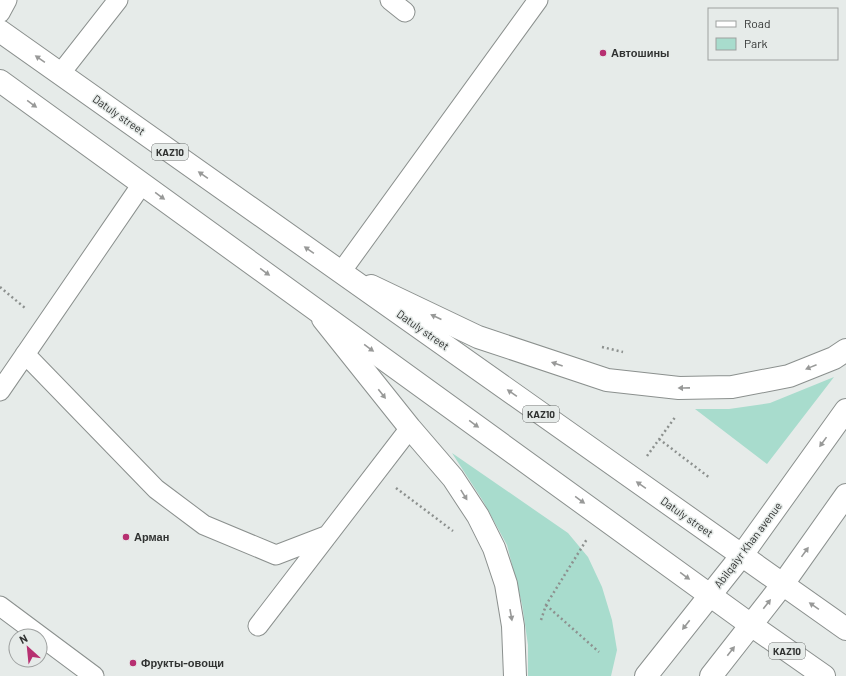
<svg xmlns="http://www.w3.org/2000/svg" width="846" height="676" font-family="Barlow,sans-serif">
	<rect width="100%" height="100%" fill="#e6ebe9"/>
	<!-- green -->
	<path fill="#a8dccd" d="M834,377L767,464L695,409H729L770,403Z
		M452,453L568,533L588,557L602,587L612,620L617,650L611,676H528V645L522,604L507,545L483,501Z"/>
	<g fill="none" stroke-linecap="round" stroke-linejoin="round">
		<defs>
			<path id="lane" d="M390,0L405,12
				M0,13L7,0
				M60,74L118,0
				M341,272L538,0
				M25,354L156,489L204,525L276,555L328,535
				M0,391L142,184
				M0,606L94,676
				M258,626L410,428"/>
			<path id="secondary" d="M371,286L478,337L607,380L679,388L732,387L789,376L834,358L846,350
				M742,555L846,410
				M783,584L846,495"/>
			<path id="primary" d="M323,319L410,428L453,478L478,516L494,548L506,584L513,626L515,676
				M646,676L742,555
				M711,676L783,584"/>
			<path id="highway" d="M0,31L846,629
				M0,81L751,625L824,676"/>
		</defs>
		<!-- lane casing -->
		<use href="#lane" stroke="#8b908e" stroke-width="21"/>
		<!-- secondary casing -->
		<use href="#secondary" stroke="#8b908e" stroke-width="24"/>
		<!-- primary casing -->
		<use href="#primary" stroke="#8b908e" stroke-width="24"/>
		<!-- highway casing -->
		<use href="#highway" stroke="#8b908e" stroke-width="24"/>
		<!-- path -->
		<path stroke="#8d918f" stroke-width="2.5" stroke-dasharray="2 3" stroke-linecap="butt" d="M0,287L25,308
			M602,347L623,352
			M659,439L710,478
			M647,456L676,416
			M396,488L453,531
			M546,605L599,652
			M541,620L546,605L587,539"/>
		<!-- lane -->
		<use href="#lane" stroke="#fff" stroke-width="19"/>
		<!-- secondary -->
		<use href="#secondary" stroke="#fff" stroke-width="22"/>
		<!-- primary -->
		<use href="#primary" stroke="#fff" stroke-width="22"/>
		<!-- highway -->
		<use href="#highway" stroke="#fff" stroke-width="22"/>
	</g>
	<!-- one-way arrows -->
	<defs><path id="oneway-solid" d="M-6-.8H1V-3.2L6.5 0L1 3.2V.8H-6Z"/></defs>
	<g fill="#989998">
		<use href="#oneway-solid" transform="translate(40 59) rotate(-145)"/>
		<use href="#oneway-solid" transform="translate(32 104) rotate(36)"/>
		<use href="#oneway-solid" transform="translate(203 175) rotate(-145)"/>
		<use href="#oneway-solid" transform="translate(160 196) rotate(36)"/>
		<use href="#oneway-solid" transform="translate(309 250) rotate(-145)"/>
		<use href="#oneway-solid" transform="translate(265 272) rotate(36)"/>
		<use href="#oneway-solid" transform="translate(436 317) rotate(-155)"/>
		<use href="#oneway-solid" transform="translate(369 348) rotate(36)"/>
		<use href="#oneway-solid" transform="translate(557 364) rotate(-161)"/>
		<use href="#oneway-solid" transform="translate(811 367) rotate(158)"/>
		<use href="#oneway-solid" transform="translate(684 388) rotate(179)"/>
		<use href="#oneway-solid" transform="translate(512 393) rotate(-145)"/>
		<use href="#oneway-solid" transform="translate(382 394) rotate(52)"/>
		<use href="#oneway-solid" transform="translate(474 424) rotate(36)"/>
		<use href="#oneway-solid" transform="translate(823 442) rotate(126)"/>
		<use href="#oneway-solid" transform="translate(641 485) rotate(-145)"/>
		<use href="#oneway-solid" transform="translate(464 495) rotate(58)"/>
		<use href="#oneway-solid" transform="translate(580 500) rotate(36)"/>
		<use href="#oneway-solid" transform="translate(805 552) rotate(-54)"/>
		<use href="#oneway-solid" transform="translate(685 576) rotate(36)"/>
		<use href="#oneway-solid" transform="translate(767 604) rotate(-52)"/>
		<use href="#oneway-solid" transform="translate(814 606) rotate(-145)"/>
		<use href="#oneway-solid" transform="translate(511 615) rotate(80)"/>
		<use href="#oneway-solid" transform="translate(686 625) rotate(128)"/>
		<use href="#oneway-solid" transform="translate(731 651) rotate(-52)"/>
	</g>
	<!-- markers -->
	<g fill="#b73071" stroke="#e6ebe9" stroke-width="1.5">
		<circle cx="603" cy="53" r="4"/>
		<circle cx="126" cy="537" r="4"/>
		<circle cx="133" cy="663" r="4"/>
	</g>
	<g text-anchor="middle" stroke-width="3" stroke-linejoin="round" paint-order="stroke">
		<!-- shield labels -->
		<g fill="#e6ebe9" stroke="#676a69" stroke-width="1">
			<rect x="152" y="144" width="36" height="16" rx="3"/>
			<rect x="523" y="406" width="36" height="16" rx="3"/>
			<rect x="769" y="643" width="36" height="16" rx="3"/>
		</g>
		<g font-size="10" font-weight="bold" fill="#313332">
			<text x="170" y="156">KAZ10</text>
			<text x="541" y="418">KAZ10</text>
			<text x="787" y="655">KAZ10</text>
		</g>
		<!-- poi labels -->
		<g font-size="11" font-weight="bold" fill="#313332" stroke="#e6ebe9" text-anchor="start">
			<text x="611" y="57">Автошины</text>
			<text x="134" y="541">Арман</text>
			<text x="141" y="667">Фрукты-овощи</text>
		</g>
		<!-- street labels -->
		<g font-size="11" fill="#313332" stroke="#e6ebe9">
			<text transform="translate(119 115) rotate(35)" y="4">Datuly street</text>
			<text transform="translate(423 330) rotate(35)" y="4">Datuly street</text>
			<text transform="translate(687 517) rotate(35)" y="4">Datuly street</text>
			<text transform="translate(748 545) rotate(-53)" y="4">Abilqaiyr Khan avenue</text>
		</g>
	</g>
	<!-- legend -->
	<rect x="708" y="8" width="130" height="52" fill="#e6ebe9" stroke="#9ea1a0"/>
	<rect x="716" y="21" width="20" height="6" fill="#ffffff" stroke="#9ea1a0"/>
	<text x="744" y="28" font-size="12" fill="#313332">Road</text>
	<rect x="716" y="38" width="20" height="12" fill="#a8dccd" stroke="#9ea1a0"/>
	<text x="744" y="48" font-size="12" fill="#313332">Park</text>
	<!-- north arrow -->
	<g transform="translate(28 648) rotate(333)"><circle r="19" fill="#e6ebe9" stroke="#9ea1a0"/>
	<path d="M0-3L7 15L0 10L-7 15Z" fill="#b73071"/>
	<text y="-6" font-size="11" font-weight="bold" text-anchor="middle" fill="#313332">N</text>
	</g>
</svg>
